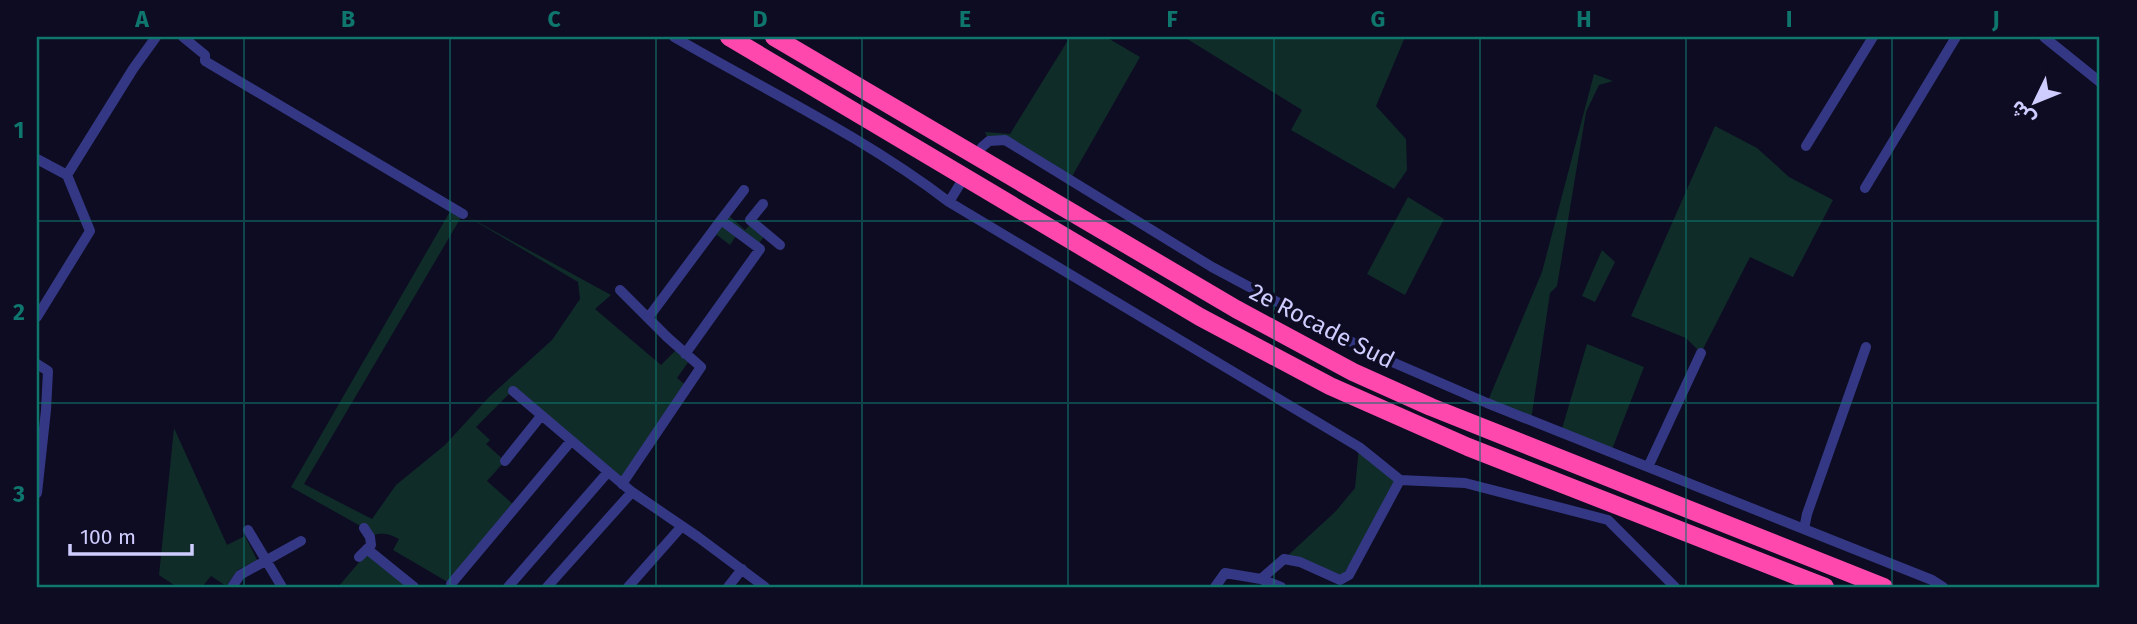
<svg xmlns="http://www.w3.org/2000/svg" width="2137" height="624" font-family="'Fira Sans','Noto Sans Arabic',sans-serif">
	<rect width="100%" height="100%" fill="#0e0c22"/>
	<!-- green -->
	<path fill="#0f2c29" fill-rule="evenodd" d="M1070,37H1106L1140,57L1070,180L1005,140L989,141L985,132L1010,134Z
		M1184,37H1405L1376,106L1406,139L1407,170L1394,189L1291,130L1302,110Z
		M1594,74L1613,81L1599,85L1586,112L1557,286L1550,293L1531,420L1487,403L1542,272Z
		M1715,126L1757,148L1789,177L1833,200L1793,277L1750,257L1701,353L1686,338L1631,316Z
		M1408,197L1444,219L1405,295L1367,274Z
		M452,208L611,295L595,309L661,365L676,350L689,361L677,378L688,387L622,484L512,391L476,427L490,440L486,444L505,461L487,481L515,506L451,584L393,550L399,539C388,533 381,531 370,537L364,528L291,487ZM463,214L578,282L580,299L552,340L489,397L445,445L396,485L372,519L304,484Z
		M726,213L745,230L752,223L766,234L757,246L738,233L730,245L713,232Z
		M1602,250L1615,262L1595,302L1582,296Z
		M1587,344L1644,367L1611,452L1561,432Z
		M174,428L227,545L245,536L257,560L238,570L226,586L211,576L202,587H177L159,575Z
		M1359,447L1400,480L1340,580L1284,559L1336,511L1355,488Z
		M367,553L410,587H338Z"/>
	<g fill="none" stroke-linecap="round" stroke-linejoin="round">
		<!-- minor -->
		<path stroke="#343884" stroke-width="10" d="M183,37L205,55V61L463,214
			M674,37C767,91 864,137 949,202L1359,447L1400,480
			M2044,37L2100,82
			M1806,146L1873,37
			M982,147L989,141L1005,140L1212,267L1376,355L1487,403L1932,580L1943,587
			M37,159L67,175L133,69L156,37
			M1865,188L1956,37
			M949,202L960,184
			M763,204L750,220L780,245
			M721,220L744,190
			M620,290L667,337L701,367L622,484
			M37,317L90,231L67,175
			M648,318L721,220L760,249L685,354
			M37,364L48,371L46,410L37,493
			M513,391L632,492L698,537L765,587
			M505,461L541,416
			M1648,467L1701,353
			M1804,529L1807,514L1866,347
			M248,530L282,587
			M367,549L414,587
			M359,557L371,545L370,537L364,528
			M1261,579L1281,587
			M451,584L571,441
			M232,587L240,575L301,541
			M508,587L608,472
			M547,587L632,492
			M628,587L682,526
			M728,587L742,569
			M1215,587L1225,573L1261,579L1284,559L1300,562L1340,580L1349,575L1400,480L1465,483L1608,520L1675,587"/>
		<!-- motorway -->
		<path stroke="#ff48ae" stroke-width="18" d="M729,37L1200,317L1330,386L1468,447L1825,587
			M774,37L1236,309L1353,372L1431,407L1884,587"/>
	</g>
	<!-- grid -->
	<path fill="none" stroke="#0f766e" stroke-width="2" stroke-opacity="0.55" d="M244,37V587M450,37V587M656,37V587M862,37V587M1068,37V587M1274,37V587M1480,37V587M1686,37V587M1892,37V587M37,221H2100M37,403H2100"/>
	<g text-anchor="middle" stroke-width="7" stroke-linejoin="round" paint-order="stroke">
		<!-- street labels -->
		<g font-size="24" fill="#cfcdff" stroke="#0e0c22">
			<text transform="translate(1322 326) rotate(27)" y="8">2e Rocade Sud</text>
		</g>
	</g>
	<!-- border -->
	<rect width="2137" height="624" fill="none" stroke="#0e0c22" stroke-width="77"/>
	<!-- north arrow -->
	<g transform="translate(2035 102) rotate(227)" stroke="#0e0c22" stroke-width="5" paint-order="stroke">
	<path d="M0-5L12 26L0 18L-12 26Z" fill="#cfcdff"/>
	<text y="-10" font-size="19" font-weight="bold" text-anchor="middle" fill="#cfcdff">ش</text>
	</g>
	<!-- scale -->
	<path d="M70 544v10h122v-10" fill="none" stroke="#cfcdff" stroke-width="3.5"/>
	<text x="80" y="544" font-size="21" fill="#cfcdff" stroke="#0e0c22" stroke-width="5" paint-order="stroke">100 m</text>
	<rect x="38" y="38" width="2060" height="548" fill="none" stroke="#0f766e" stroke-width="2.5"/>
	<g font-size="23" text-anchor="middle" font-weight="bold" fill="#0f766e">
		<text x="142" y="27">A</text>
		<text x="348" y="27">B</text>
		<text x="554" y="27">C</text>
		<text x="760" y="27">D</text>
		<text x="965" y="27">E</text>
		<text x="1172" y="27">F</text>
		<text x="1378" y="27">G</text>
		<text x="1584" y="27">H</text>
		<text x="1789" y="27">I</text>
		<text x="1996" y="27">J</text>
		<text x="19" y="138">1</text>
		<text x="19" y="320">2</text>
		<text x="19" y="502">3</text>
	</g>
</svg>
